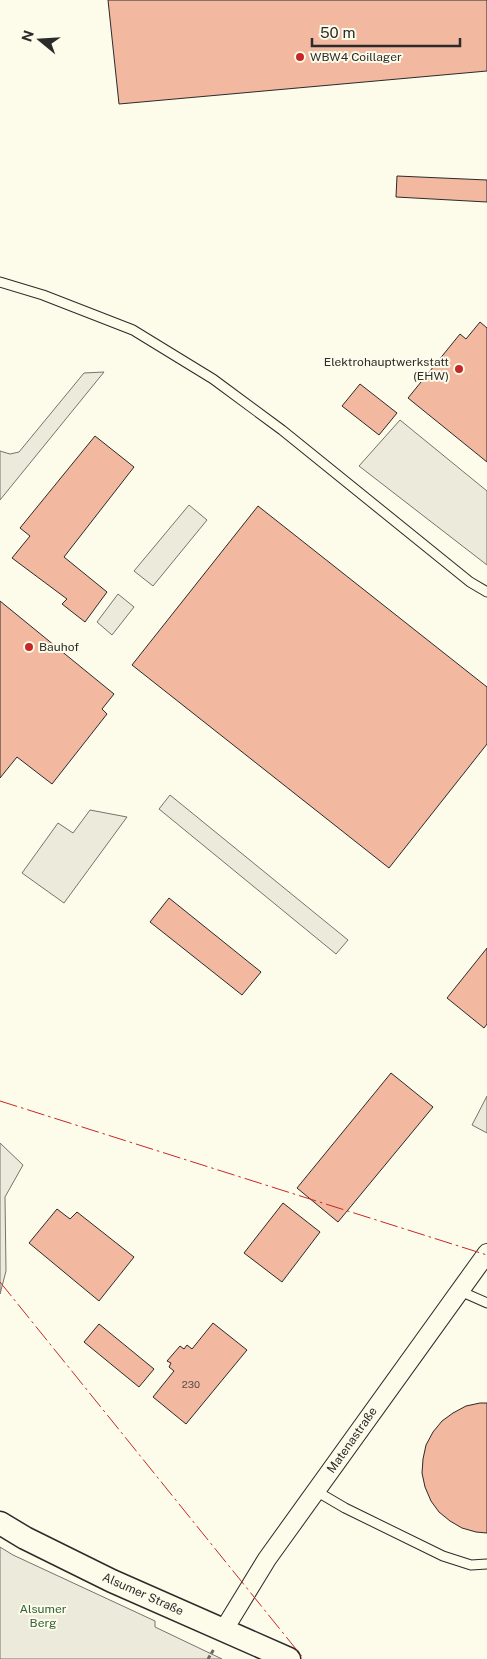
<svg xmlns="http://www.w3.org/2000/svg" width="487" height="1659" font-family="'Public Sans',sans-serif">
	<rect width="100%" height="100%" fill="#fdfbea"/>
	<!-- green -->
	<path fill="#ecebdb" stroke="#74746e" d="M0,1547L13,1555L155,1621V1627L222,1659H0Z"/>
	<!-- parking -->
	<path fill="#eceadb" stroke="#74746e" d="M104,372L0,500V451L10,454L19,452L84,373Z
		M400,420L487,491V565L359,466Z
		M189,505L207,520L153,586L134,571Z
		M118,594L134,607L112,635L97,622Z
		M170,795L348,940L336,954L159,809Z
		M90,810L127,817L64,903L22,873L58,823L73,833Z
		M487,1096V1133L472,1125Z
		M0,1143L23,1165L5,1197L6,1271L0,1294Z"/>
	<!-- building -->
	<path fill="#f2b8a0" stroke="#2b2b2b" d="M108,0H487V71L119,104Z
		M397,176L487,180V202L396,197Z
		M480,322L487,328V462L408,398L460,334L466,339Z
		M360,384L397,413L379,435L342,406Z
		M95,436L134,467L64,557L107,592L85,622L62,604L67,599L12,558L30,536L20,528Z
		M258,506L487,687V744L389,868L132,665Z
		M0,601L114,694L102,709L107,714L52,784L17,757L0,778Z
		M169,898L261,972L242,995L150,922Z
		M487,948V1024L484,1028L447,998Z
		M391,1073L433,1107L338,1222L297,1188Z
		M283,1203L320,1232L282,1282L244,1253Z
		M57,1209L70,1219L77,1212L134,1257L99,1301L29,1243Z
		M213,1323L247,1350L186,1424L153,1397L174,1371L169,1367L171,1363L167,1361L180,1346L184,1349L187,1345L192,1349Z
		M99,1324L154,1369L139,1387L84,1342Z
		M480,1403H487V1533L476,1532L462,1528L450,1521L439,1512L431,1501L425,1487L422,1473L423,1459L426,1445L433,1432L442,1421L453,1413L466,1406Z"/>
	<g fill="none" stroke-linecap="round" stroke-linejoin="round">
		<defs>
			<path id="service" d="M0,282L43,295L133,330L213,379L282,430L470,582L487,592
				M460,1291L487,1303
				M316,1491L345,1508L443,1556L471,1565L487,1564"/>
			<path id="minor" d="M223,1631L267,1559L487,1253"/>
			<path id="tertiary" d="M0,1523L25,1538L112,1581L289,1659"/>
		</defs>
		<!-- service casing -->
		<use href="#service" stroke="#2b2b2b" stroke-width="11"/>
		<!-- minor casing -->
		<use href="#minor" stroke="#2b2b2b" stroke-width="20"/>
		<!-- tertiary casing -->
		<use href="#tertiary" stroke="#2b2b2b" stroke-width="25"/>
		<!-- path -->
		<path stroke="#6a6964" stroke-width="3" stroke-dasharray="4 2.5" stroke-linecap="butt" d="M208,1659L214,1649"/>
		<!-- service -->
		<use href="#service" stroke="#fdfbea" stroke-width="9"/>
		<!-- minor -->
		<use href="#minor" stroke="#fdfbea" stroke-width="18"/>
		<!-- tertiary -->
		<use href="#tertiary" stroke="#fdfbea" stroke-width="22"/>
		<!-- power -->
		<path stroke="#c62828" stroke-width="1" stroke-dasharray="18 4 2.5 4" stroke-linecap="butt" d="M0,1101L487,1255
			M0,1282L304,1659"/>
	</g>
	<!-- markers -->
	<g fill="#c62828" stroke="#fdfbea" stroke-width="2">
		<circle cx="300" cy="57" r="5"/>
		<circle cx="459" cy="369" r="5"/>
		<circle cx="29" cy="647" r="5"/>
	</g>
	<g text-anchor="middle" stroke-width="4" stroke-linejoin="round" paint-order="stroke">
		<!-- number labels -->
		<g font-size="10" fill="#5d4e48">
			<text x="191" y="1388">230</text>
		</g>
		<!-- poi labels -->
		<g font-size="12" fill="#2b2b2b" stroke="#fdfbea" text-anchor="start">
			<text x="310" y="61">WBW4 Coillager</text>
			<text x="449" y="366" text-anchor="end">Elektrohauptwerkstatt<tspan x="449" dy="14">(EHW)</tspan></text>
			<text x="39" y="651">Bauhof</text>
		</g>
		<!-- street labels -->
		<g font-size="12" fill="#2b2b2b" stroke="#fdfbea">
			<text transform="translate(352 1440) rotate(-55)" y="4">Matenastraße</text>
			<text transform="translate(143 1594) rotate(24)" y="4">Alsumer Straße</text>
		</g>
		<!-- park labels -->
		<g font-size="12" fill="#34623c" stroke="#fdfbea">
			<text x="43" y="1613">Alsumer<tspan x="43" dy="14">Berg</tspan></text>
		</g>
	</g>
	<!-- north arrow -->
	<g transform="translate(40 40) rotate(288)" stroke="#fdfbea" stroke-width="4" paint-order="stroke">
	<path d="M0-4L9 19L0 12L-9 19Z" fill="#2b2b2b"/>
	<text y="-8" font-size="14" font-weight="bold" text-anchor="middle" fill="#2b2b2b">N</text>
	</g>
	<!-- scale -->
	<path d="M312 38v8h148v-8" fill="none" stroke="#2b2b2b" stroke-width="2.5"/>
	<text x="320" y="38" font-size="15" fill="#2b2b2b" stroke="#fdfbea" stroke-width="4" paint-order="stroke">50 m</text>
</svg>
